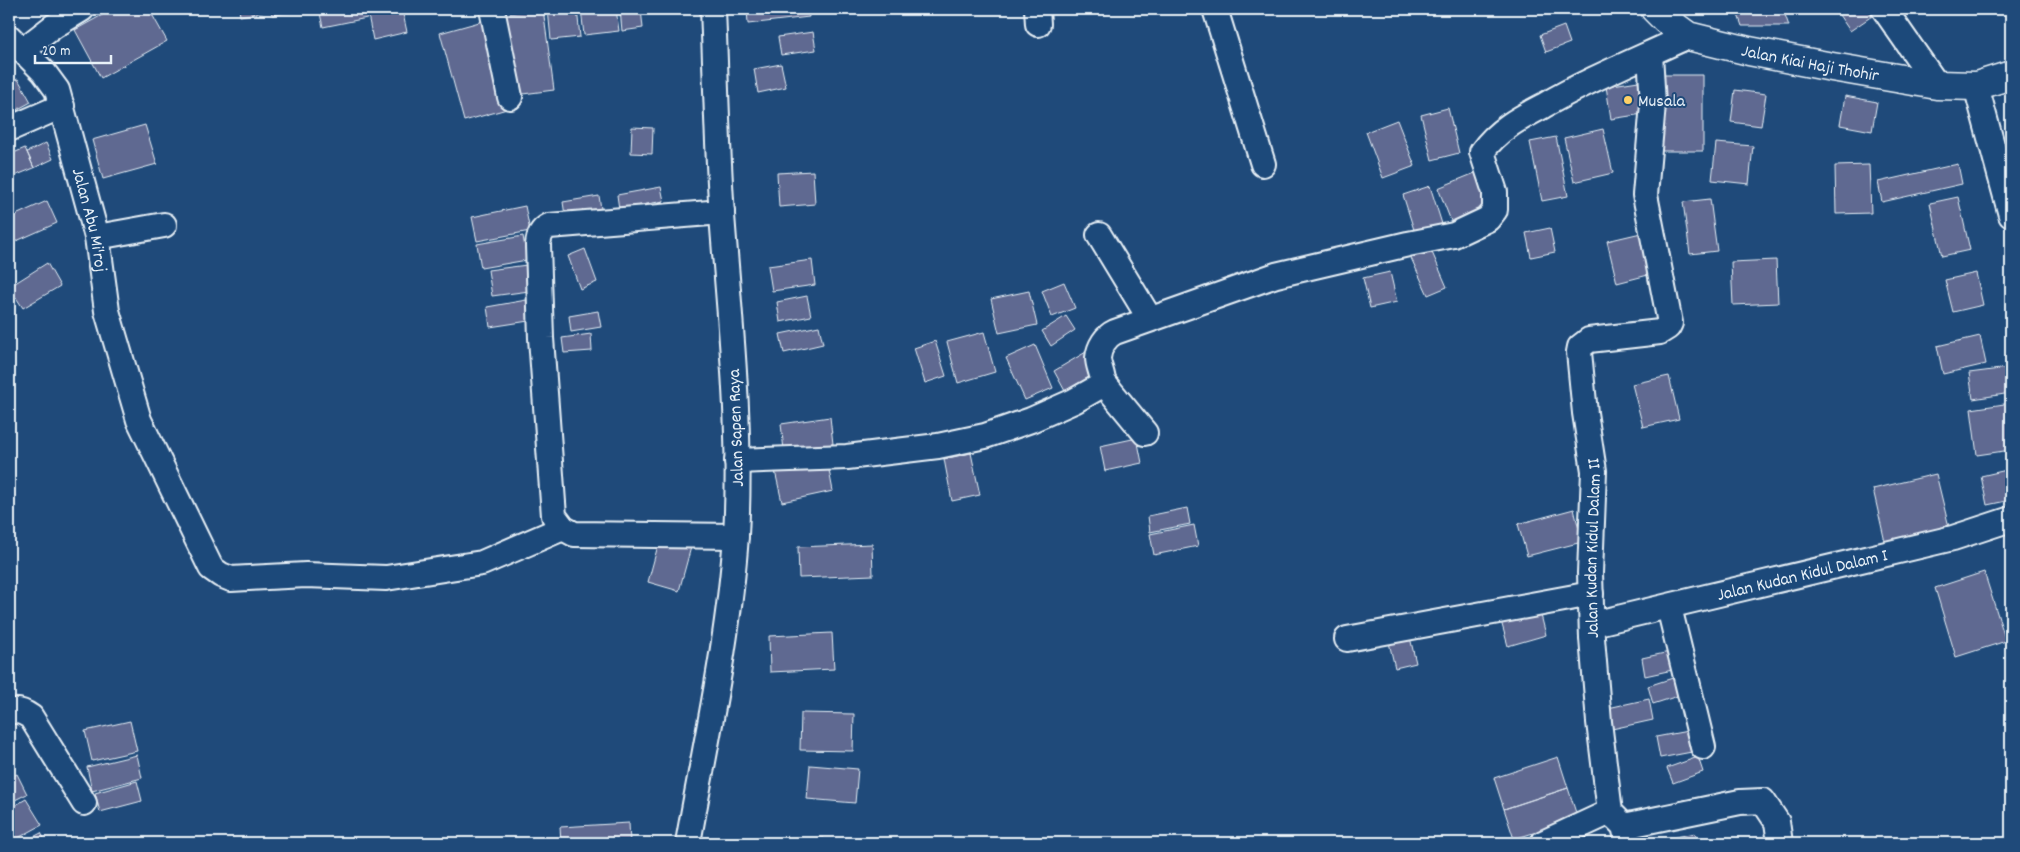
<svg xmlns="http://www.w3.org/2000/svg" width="2020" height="852" font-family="Dekko,sans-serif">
	<rect width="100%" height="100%" fill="#1f4a7a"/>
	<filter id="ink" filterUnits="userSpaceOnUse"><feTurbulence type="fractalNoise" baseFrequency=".02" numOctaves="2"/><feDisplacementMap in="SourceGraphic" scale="10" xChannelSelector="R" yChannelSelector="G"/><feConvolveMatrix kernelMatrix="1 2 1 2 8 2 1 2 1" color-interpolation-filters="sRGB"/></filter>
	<g filter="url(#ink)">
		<!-- building -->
		<path fill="#5f6991" stroke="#e8f1f8" d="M113,9H149L167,41L101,78L75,30Z
			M239,9H262L263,12L240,16Z
			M271,9H310V10L272,15Z
			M319,9H366L367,18L323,27Z
			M393,9H402L407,32L373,40L368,15Z
			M543,9L554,90L515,95L505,14Z
			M548,9H577L580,37L551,40Z
			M581,9H616L619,31L584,35Z
			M620,9H641L643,28L622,31Z
			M747,9H808L809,17L748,24Z
			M1736,9H1783L1789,26H1742Z
			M1835,9H1867L1872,16L1850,31Z
			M483,21L507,109L464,121L440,33Z
			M1564,26L1570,43L1546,52L1540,35Z
			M813,32L816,50L781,55L778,37Z
			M781,64L786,87L758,93L754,69Z
			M1660,75H1703V151H1660Z
			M18,79L31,102L9,114V83Z
			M1645,80L1649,113L1611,119L1606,86Z
			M1735,90L1766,94L1761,126L1731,122Z
			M1845,96L1877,102L1872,131L1840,125Z
			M1448,108L1459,153L1432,160L1421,115Z
			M1397,120L1415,166L1383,178L1366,132Z
			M145,125L157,164L103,179L92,140Z
			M632,127L653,128L652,154L631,153Z
			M1603,129L1613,173L1574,182L1564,138Z
			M1556,137L1568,196L1542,201L1530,142Z
			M46,143L53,159L34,168L27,152Z
			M1716,143L1753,146L1749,184L1712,180Z
			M25,148L34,168L12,177L9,170V155Z
			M1958,164L1962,184L1882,202L1878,182Z
			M1869,165L1871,213L1836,214L1835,166Z
			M813,171L815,204L779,207L777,173Z
			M1475,173L1490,211L1453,226L1438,188Z
			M1430,186L1442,224L1415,233L1403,195Z
			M661,187L664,201L619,209L617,195Z
			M599,196L602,215L566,222L563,202Z
			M1958,197L1970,250L1942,256L1930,203Z
			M1710,199L1717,251L1690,254L1683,202Z
			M47,201L57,223L12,243L9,235V218Z
			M525,206L530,231L477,241L472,217Z
			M1550,228L1555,252L1531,257L1526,233Z
			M1641,233L1652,274L1617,283L1607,241Z
			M523,236L527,260L481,268L477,244Z
			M585,249L597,282L580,289L568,256Z
			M1431,250L1447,287L1428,295L1411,258Z
			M812,260L815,285L772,291L768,266Z
			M1776,260L1778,303L1733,305L1731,262Z
			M47,263L60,286L23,308L9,287Z
			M527,265L529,291L492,296L488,270Z
			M1390,272L1397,302L1370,308L1363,278Z
			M1976,273L1983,305L1953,312L1945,280Z
			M1064,282L1075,308L1052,317L1042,291Z
			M1029,291L1037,325L999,333L991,299Z
			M807,296L811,316L780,322L777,302Z
			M532,299L535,320L490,327L487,307Z
			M598,311L601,327L571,332L569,316Z
			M1066,316L1075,330L1051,346L1042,331Z
			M819,326L823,344L784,353L780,334Z
			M984,332L995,372L958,383L947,342Z
			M591,334L592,351L564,353L562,338Z
			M1980,336L1986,364L1943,374L1937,346Z
			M935,341L946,376L925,383L914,348Z
			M1035,345L1053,388L1025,400L1006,358Z
			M1086,352L1098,372L1065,391L1054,371Z
			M2008,368L2011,393L1973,399L1969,373Z
			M1669,376L1679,419L1643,427L1632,384Z
			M2011,403V450L1977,455L1971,409Z
			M830,417L833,444L784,450L781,424Z
			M1137,438L1142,463L1105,471L1100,446Z
			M971,453L980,495L952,501L944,459Z
			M827,460L833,491L782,502L775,471Z
			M2011,469V500L1987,505L1981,476Z
			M1936,474L1949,527L1885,542L1873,489Z
			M1187,508L1190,524L1150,532L1148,516Z
			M1574,509L1582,542L1527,556L1518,524Z
			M1194,525L1198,546L1154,555L1150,534Z
			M660,538L691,547L679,591L648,582Z
			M872,544L873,575L799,578L798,547Z
			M1984,572L2006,641L1956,657L1935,588Z
			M1540,611L1546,635L1508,646L1501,621Z
			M832,633L834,669L770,672L769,636Z
			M1409,633L1416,663L1395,668L1388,638Z
			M1674,651L1677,669L1645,676L1642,658Z
			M1679,676L1684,694L1653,704L1648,686Z
			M1649,699L1653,720L1612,729L1608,708Z
			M801,713L854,714L853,751L800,750Z
			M130,721L137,751L92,761L85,731Z
			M1693,730L1697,751L1660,758L1656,737Z
			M137,755L142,778L92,791L87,767Z
			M1558,757L1568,788L1504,809L1494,778Z
			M1698,757L1703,772L1673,783L1667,768Z
			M810,765L858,769L855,803L807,799Z
			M17,774L27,794L9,803V778Z
			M137,781L142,801L100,812L95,793Z
			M1568,788L1578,819L1514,839L1504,809Z
			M26,799L42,825L9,843V809Z
			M629,823L630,843H561L560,827Z
			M41,833L47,843H22Z
			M1695,833L1698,843H1653V842Z
			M824,838L825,843H781V841Z"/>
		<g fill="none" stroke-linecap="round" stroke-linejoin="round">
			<defs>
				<g id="street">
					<path d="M492,9L510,97"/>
					<path d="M1037,9L1038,24"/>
					<path d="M1215,9L1263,164"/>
					<path d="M1884,9L1937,85"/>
					<path id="s1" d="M9,37L43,71L57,90L97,237L107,311L139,420L211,568L221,575L231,579L306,575L386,578L482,563L563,528"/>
					<path d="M23,50L54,26L82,9"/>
					<path d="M1976,86L2011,215"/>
					<path d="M9,129L62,106"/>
					<path d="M722,212L549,226C541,230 539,236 538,245L541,338L554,516L563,528L574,534L736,536"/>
					<path d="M1099,235L1150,319"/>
					<path d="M97,237L164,225"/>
					<path d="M1103,382L1145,433"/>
					<path d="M737,461L847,457L938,446L985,436L1031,420L1074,401L1097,388L1103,382C1103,374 1098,366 1098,358C1099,347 1106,336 1115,332L1276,275L1408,244L1454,235L1488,219L1495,210V192L1482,152C1497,130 1520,118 1543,106C1589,79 1639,59 1688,36"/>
					<path d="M1669,607L1703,747"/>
					<path id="s2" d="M1593,624L1953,538L2011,519"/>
					<path d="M1347,639L1591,594"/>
					<path d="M9,712C17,709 24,712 31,717L84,803"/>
					<path d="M1624,826L1740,802L1763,801L1777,822L1780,843"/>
					<path d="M688,843C706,741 729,639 736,535C742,429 730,321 722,215C717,147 716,77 713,9"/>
					<path d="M1543,843L1610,812"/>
					<path id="s3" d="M1628,843L1624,826L1610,812L1599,722L1592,638L1590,573L1594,471L1585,413L1579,352L1580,347L1589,340L1660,332L1668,327L1670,323L1645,195L1653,104L1650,54"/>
				</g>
				<g id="secondary">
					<path id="s4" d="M1655,9L1666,20L1688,36L1749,51L1832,67L1937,85L1976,86L2011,75"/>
				</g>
			</defs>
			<!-- street casing -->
			<use href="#street" stroke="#e8f1f8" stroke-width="28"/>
			<!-- secondary casing -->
			<use href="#secondary" stroke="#e8f1f8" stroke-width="31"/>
			<!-- street -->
			<use href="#street" stroke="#1f4a7a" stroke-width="24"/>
			<!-- secondary -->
			<use href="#secondary" stroke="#1f4a7a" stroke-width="28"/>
		</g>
	</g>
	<!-- markers -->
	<circle fill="#ffd166" stroke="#1f4a7a" stroke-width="2" cx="1628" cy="100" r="5"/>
	<g text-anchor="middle" stroke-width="4" stroke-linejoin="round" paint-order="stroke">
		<!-- street labels -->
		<g font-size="18" fill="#e8f1f8" stroke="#1f4a7a">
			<text dy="6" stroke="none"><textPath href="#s4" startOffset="168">Jalan Kiai Haji Thohir</textPath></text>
			<text dy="6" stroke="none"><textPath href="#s1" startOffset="206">Jalan Abu Mi'roj</textPath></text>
			<text transform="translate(735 428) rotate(-92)" y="6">Jalan Sapen Raya</text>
			<text dy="6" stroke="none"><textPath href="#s3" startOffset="302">Jalan Kudan Kidul Dalam II</textPath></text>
			<text dy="6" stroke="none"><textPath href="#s2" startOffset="215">Jalan Kudan Kidul Dalam I</textPath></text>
		</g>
		<!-- poi labels -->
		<g font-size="18" fill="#e8f1f8" stroke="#1f4a7a" text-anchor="start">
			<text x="1638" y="106">Musala</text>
		</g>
	</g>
	<!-- margin -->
	<rect width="2020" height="852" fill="none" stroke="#1f4a7a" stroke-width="30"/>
	<rect x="15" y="15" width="1990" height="822" fill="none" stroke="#e8f1f8" stroke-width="2" filter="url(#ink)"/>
	<!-- scale -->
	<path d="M35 55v8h76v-8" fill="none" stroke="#e8f1f8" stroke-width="2.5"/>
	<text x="42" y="55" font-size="15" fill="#e8f1f8" stroke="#1f4a7a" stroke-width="4" paint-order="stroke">20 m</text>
</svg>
